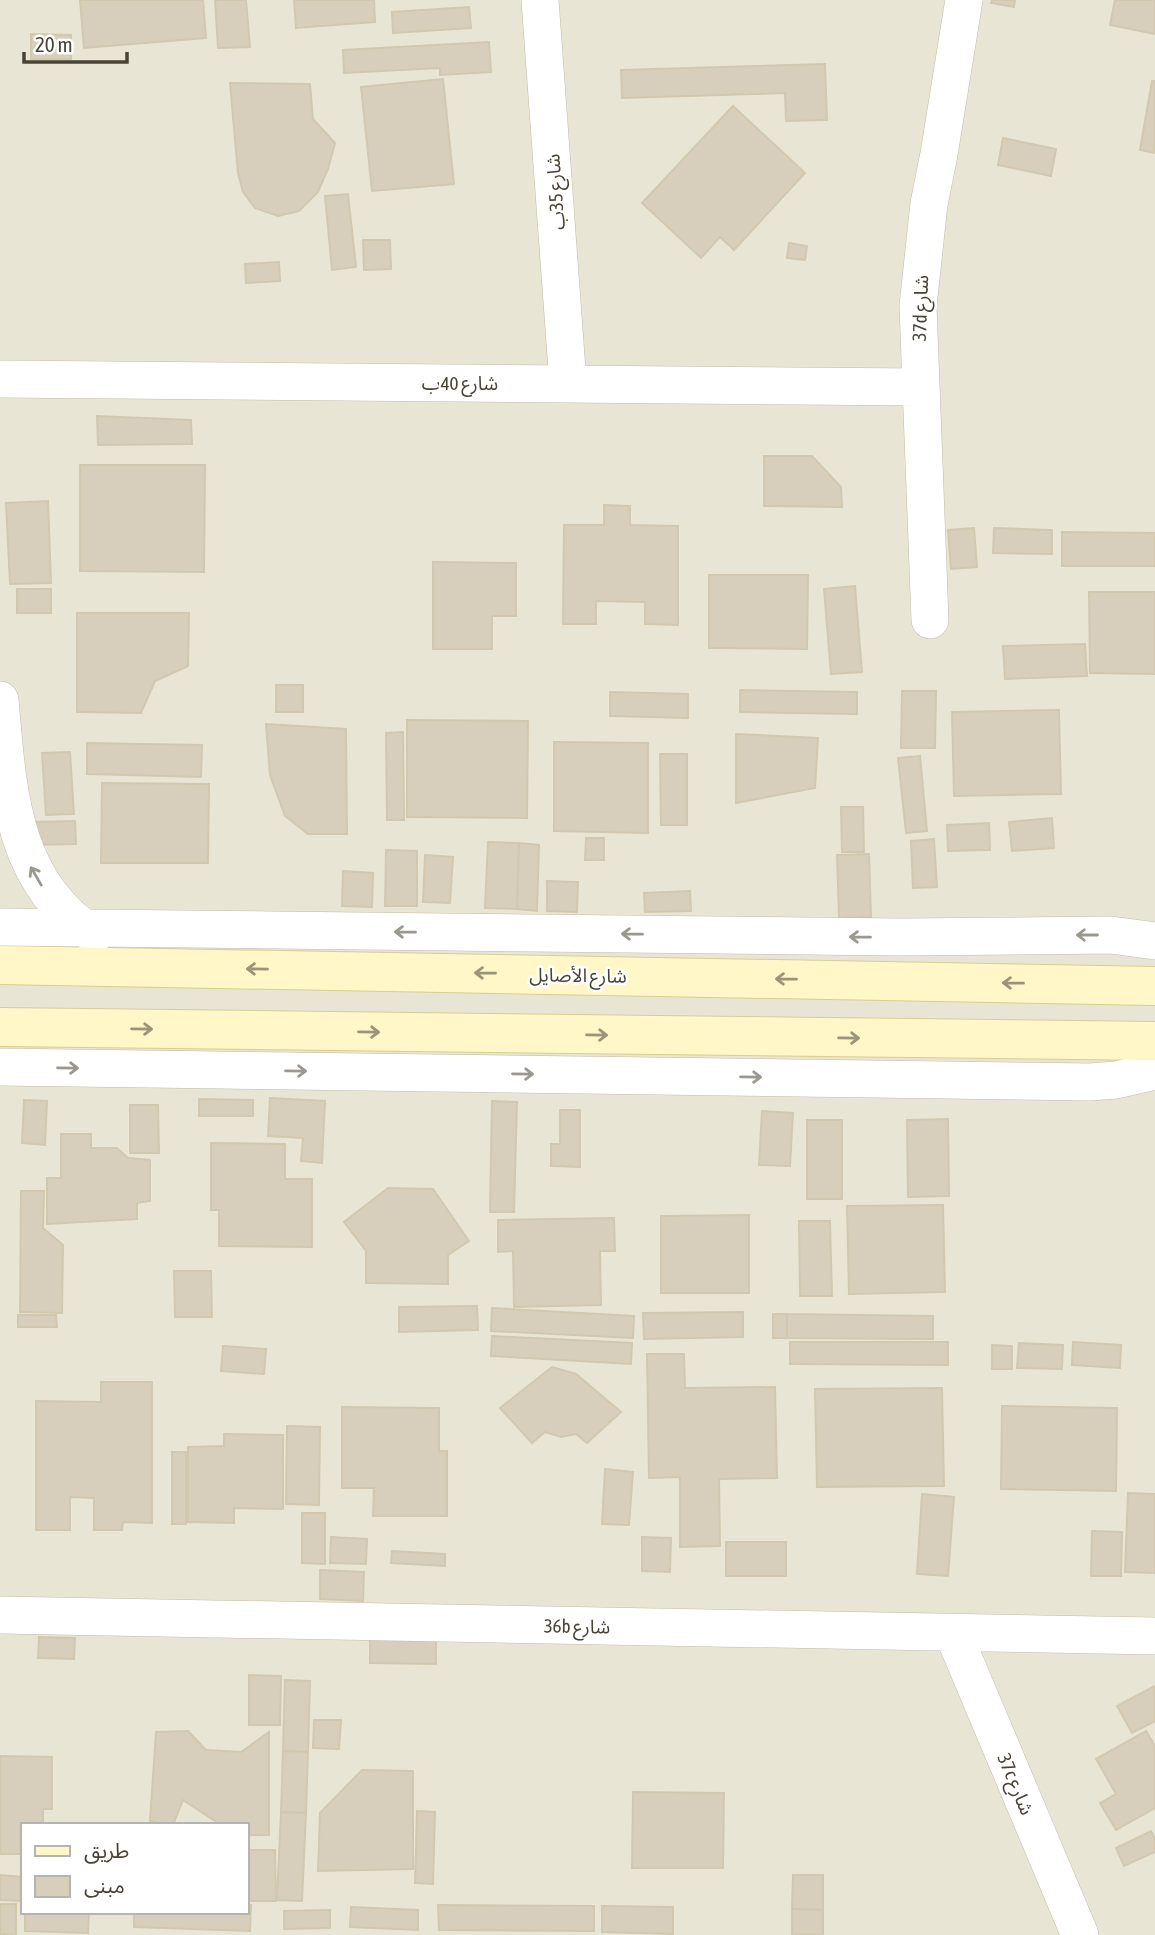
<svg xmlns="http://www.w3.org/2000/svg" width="1155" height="1935" font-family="'Asap Condensed','Noto Sans Arabic',sans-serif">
	<rect width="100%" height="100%" fill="#f5f2e8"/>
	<!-- residential -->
	<path fill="#e9e5d5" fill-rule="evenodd" d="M0,0H1155V1935H0ZM23,1825H247V1912H23Z"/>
	<!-- building -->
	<path fill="#d7cfbc" stroke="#d2c8af" stroke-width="2" d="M80,0H203L206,38L84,48Z
		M215,0H246L250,47L218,48Z
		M294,0H374L375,22L296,28Z
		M992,0H1015L1014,7L991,3Z
		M1115,0H1155V34L1110,25Z
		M469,7L471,28L393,33L392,12Z
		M31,34L71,35V59H31Z
		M489,42L491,72L440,75V68L344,73L343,50Z
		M825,64L827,120L786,121L785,93L622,98L621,70Z
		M443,79L454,184L372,191L361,87Z
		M1152,81H1155V153L1140,150Z
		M230,83L310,84L313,119L335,143L328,169L318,192L299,211L278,216L255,208L243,192L238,173Z
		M733,106L805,173L734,250L720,237L701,258L642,203Z
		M1003,138L1056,149L1051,176L998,165Z
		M348,194L356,267L332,270L325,196Z
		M363,240H390L391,269L364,270Z
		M789,243L807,246L805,260L787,258Z
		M279,262L280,281L246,283L245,264Z
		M97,416L191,420L192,444L98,445Z
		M764,456H812L841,487L842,507L764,506Z
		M80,465H205L204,572L80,571Z
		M48,501L51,583L10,584L6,503Z
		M604,505L630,506V525L678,526V625L645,624V602L596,601V624H563L564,525H604Z
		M974,528L977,567L951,569L948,530Z
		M994,528L1052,530V554L993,553Z
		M1062,532L1155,533V566H1062Z
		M433,562L516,563V616H492V649H433Z
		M709,575H808L807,649L709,648Z
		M855,586L862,672L831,674L824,589Z
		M17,589H51V613H17Z
		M1089,592H1155V674L1090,673Z
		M77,613H189L188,666L155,681L141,713L77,712Z
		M1085,644L1087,676L1005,679L1003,646Z
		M276,685H303V712H276Z
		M740,690L857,692V714L740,712Z
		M902,691H936L935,748H901Z
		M610,692L688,694V718L610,716Z
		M1059,710L1061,794L954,796L952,712Z
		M407,720L528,721L527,818L407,817Z
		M266,724L346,729L347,834H308L285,816L270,775Z
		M403,732L404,820H387L386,733Z
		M736,734L818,738L815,788L736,803Z
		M554,742L648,743V833L554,831Z
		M87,743L202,745L201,777L87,774Z
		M70,752L74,814L46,815L42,753Z
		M660,754H687V825H661Z
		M920,756L927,831L906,833L898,758Z
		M102,783L209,784L208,863H101Z
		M841,807H863L864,852H842Z
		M1052,818L1054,848L1012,851L1009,822Z
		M75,821L76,844L32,845L31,822Z
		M989,823L990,850L948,851L947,825Z
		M586,838H604V860H585Z
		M934,839L937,887L913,888L911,841Z
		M488,842L519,843L517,909L485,908Z
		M519,843L539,845L537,911L517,909Z
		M386,850L417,851V906H385Z
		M869,854L871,917L839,918L837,855Z
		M425,855L453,857L450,903L423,902Z
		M343,871L373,873L372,907L342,906Z
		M547,881L578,882L577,912L547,911Z
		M690,891L691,911L645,912L644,893Z
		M270,1098L325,1101L322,1163L301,1161L303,1138L268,1136Z
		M199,1099L253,1100V1116H199Z
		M24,1100L47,1101L45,1145L22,1143Z
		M492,1101L517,1102L514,1212H490Z
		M130,1105H158L159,1153H130Z
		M560,1110H580V1167L551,1166V1144H560Z
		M762,1111L793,1113L790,1166L759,1165Z
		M948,1119L949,1196L908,1197L907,1120Z
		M807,1120H842V1199H807Z
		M61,1134H91V1148H117L128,1158L150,1160V1201L137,1203V1219L47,1224V1178H61Z
		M211,1143L285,1144V1179H312V1247L219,1246V1210H211Z
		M388,1188L433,1189L469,1241L448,1255V1284L366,1283V1251L344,1222Z
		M21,1191H44L43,1228L63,1245L62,1313L20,1312Z
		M943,1205L945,1292L849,1294L847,1206Z
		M749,1215V1293H661V1216Z
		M614,1218L615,1251H600L601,1305L514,1307L513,1251L498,1252V1220Z
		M799,1221H830L832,1296H800Z
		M174,1271H211L212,1317H175Z
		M477,1306L478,1330L399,1332V1307Z
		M492,1308L634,1316L633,1338L491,1331Z
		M743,1312V1337L644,1339L643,1313Z
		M773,1314H787V1338H773Z
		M787,1314L933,1316V1339L787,1338Z
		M18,1315H56L57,1327H18Z
		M492,1336L632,1343L631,1364L491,1356Z
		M790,1342H948V1365L790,1364Z
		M1073,1342L1121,1345L1120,1368L1072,1365Z
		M1019,1343L1063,1345L1062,1369L1017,1368Z
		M992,1345L1012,1346V1369H992Z
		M223,1346L266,1349L264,1374L221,1371Z
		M647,1354H684L685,1388L775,1387L777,1478L719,1479L720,1546L680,1547V1477L649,1478Z
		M552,1367L576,1374L621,1412L587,1443L576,1434L561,1437L545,1432L532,1443L500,1408Z
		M101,1382H152V1523L123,1522L122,1530H94V1498L70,1497V1530H36V1401L101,1402Z
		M942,1388L944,1486L817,1487L815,1389Z
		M1002,1406L1117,1408L1116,1491L1001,1489Z
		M342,1407L439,1408V1451H447V1516H373L374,1488H342Z
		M287,1426L320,1427L319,1505L286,1504Z
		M224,1434L283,1435V1509L234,1508V1523L188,1522V1447L224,1446Z
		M172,1452H186V1524H172Z
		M605,1469L633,1472L629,1525L602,1524Z
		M1128,1493L1155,1494V1573L1125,1572Z
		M922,1494L954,1497L948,1576L917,1574Z
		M302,1513H325V1564L302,1563Z
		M1092,1531L1122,1532L1121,1576H1091Z
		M331,1537L367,1539L366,1564L330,1563Z
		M642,1537L671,1538L670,1572L642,1571Z
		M726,1542H786V1576H726Z
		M392,1551L445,1554V1566L391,1563Z
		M320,1570L364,1572L363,1601L320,1599Z
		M370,1636L436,1638V1664L370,1663Z
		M39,1637L75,1638L74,1659L38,1658Z
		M249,1675L281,1676L280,1725H249Z
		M285,1680L310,1681L308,1752L283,1751Z
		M1155,1686V1721L1132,1733L1117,1706Z
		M314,1720H341L339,1749L313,1748Z
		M188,1731L206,1750L241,1752L269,1732V1835H247V1825H221L183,1800L173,1825L150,1821L156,1732Z
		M1146,1731L1155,1746V1808L1116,1830L1100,1803L1116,1794L1096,1759Z
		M283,1751L308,1752L306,1813L281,1812Z
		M0,1756L52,1757V1809H43V1825H23V1854H0Z
		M362,1770L413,1771V1869L318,1871L320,1813Z
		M633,1792L724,1793L723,1868H632Z
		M417,1811L435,1812L433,1884L415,1883Z
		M281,1812L306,1813L302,1901L277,1900Z
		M1151,1831L1155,1839V1852L1124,1866L1116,1848Z
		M249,1850H275L276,1901H247V1886H249Z
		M0,1875L23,1877V1901L0,1900Z
		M793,1875H823V1910L792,1909Z
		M0,1904H16V1935L0,1934Z
		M247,1905H251L250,1931L134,1927V1912H247Z
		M438,1905L594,1906V1931L439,1930Z
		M602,1906L673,1907V1934L602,1932Z
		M351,1907L418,1910V1930L350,1927Z
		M792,1909L823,1910V1935H792Z
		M330,1910V1928L284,1929V1911Z
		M25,1912H89L88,1933L25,1931Z"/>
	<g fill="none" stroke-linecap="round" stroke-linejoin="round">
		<defs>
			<path id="street" d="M540,0L568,384
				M0,379L920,387
				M930,620L918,306L929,204L939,154L964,0
				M0,700C8,789 11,882 94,935
				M0,927L901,937L1111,935L1155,941
				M0,1067L1090,1082L1116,1080L1155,1071
				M0,1615L1155,1636
				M953,1633L1080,1935"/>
			<path id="secondary" d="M0,965L1155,986
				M0,1027L1155,1041"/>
		</defs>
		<!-- street casing -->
		<use href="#street" stroke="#c1bba9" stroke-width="38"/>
		<!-- secondary casing -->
		<use href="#secondary" stroke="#d8cd94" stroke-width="40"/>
		<!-- street -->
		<use href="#street" stroke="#fff" stroke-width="37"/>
		<!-- secondary -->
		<use href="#secondary" stroke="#fff7c7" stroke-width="38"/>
	</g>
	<!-- one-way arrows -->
	<defs><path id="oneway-shaft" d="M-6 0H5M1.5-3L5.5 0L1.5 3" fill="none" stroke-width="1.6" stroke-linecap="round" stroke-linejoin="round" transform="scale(1.75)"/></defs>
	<g stroke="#9b9890">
		<use href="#oneway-shaft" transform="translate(36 876) rotate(-120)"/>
		<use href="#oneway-shaft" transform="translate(405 932) rotate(-179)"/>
		<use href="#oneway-shaft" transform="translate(632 934) rotate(-179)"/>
		<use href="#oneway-shaft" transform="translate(1087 935) rotate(180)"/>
		<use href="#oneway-shaft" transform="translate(860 937) rotate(-179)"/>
		<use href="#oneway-shaft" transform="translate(68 1068) rotate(1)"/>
		<use href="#oneway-shaft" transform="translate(296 1071) rotate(1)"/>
		<use href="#oneway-shaft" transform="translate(523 1074) rotate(1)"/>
		<use href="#oneway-shaft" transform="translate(751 1077) rotate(1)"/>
	</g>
	<g stroke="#9b9477">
		<use href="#oneway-shaft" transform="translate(257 969) rotate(-179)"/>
		<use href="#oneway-shaft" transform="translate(485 973) rotate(-179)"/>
		<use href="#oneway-shaft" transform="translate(786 979) rotate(-179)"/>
		<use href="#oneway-shaft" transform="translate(1013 983) rotate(-179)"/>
		<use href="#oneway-shaft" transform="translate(142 1029) rotate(1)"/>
		<use href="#oneway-shaft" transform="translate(369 1032) rotate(1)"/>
		<use href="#oneway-shaft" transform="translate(597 1035) rotate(1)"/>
		<use href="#oneway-shaft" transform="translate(849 1038) rotate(1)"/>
	</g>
	<g text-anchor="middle" stroke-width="5" stroke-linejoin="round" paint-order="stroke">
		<!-- street labels -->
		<g font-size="19" fill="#494336" stroke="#fff">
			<text transform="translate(555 192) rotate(-94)" y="7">شارع 35ب</text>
			<text transform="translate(920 308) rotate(-88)" y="7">37d شارع</text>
			<text x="460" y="390">شارع 40ب</text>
			<text transform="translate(578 975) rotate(1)" y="7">شارع الأصايل</text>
			<text transform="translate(577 1626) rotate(1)" y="7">36b شارع</text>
			<text transform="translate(1016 1784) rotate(67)" y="7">37c شارع</text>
		</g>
	</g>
	<!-- legend -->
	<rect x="21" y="1823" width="228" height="91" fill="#ffffff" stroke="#b6b4af" stroke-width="2"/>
	<rect x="35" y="1846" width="35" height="10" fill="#fff7c7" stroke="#b6b4af" stroke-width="2"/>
	<text x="84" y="1858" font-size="21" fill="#494336">طريق</text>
	<rect x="35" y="1876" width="35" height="21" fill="#d7cfbc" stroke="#b6b4af" stroke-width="2"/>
	<text x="84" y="1893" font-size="21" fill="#494336">مبنى</text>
	<!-- scale -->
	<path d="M24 52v10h103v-10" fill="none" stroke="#494336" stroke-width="3.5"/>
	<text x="35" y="52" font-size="21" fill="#494336" stroke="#ffffff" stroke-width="5" paint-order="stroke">20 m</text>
</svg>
